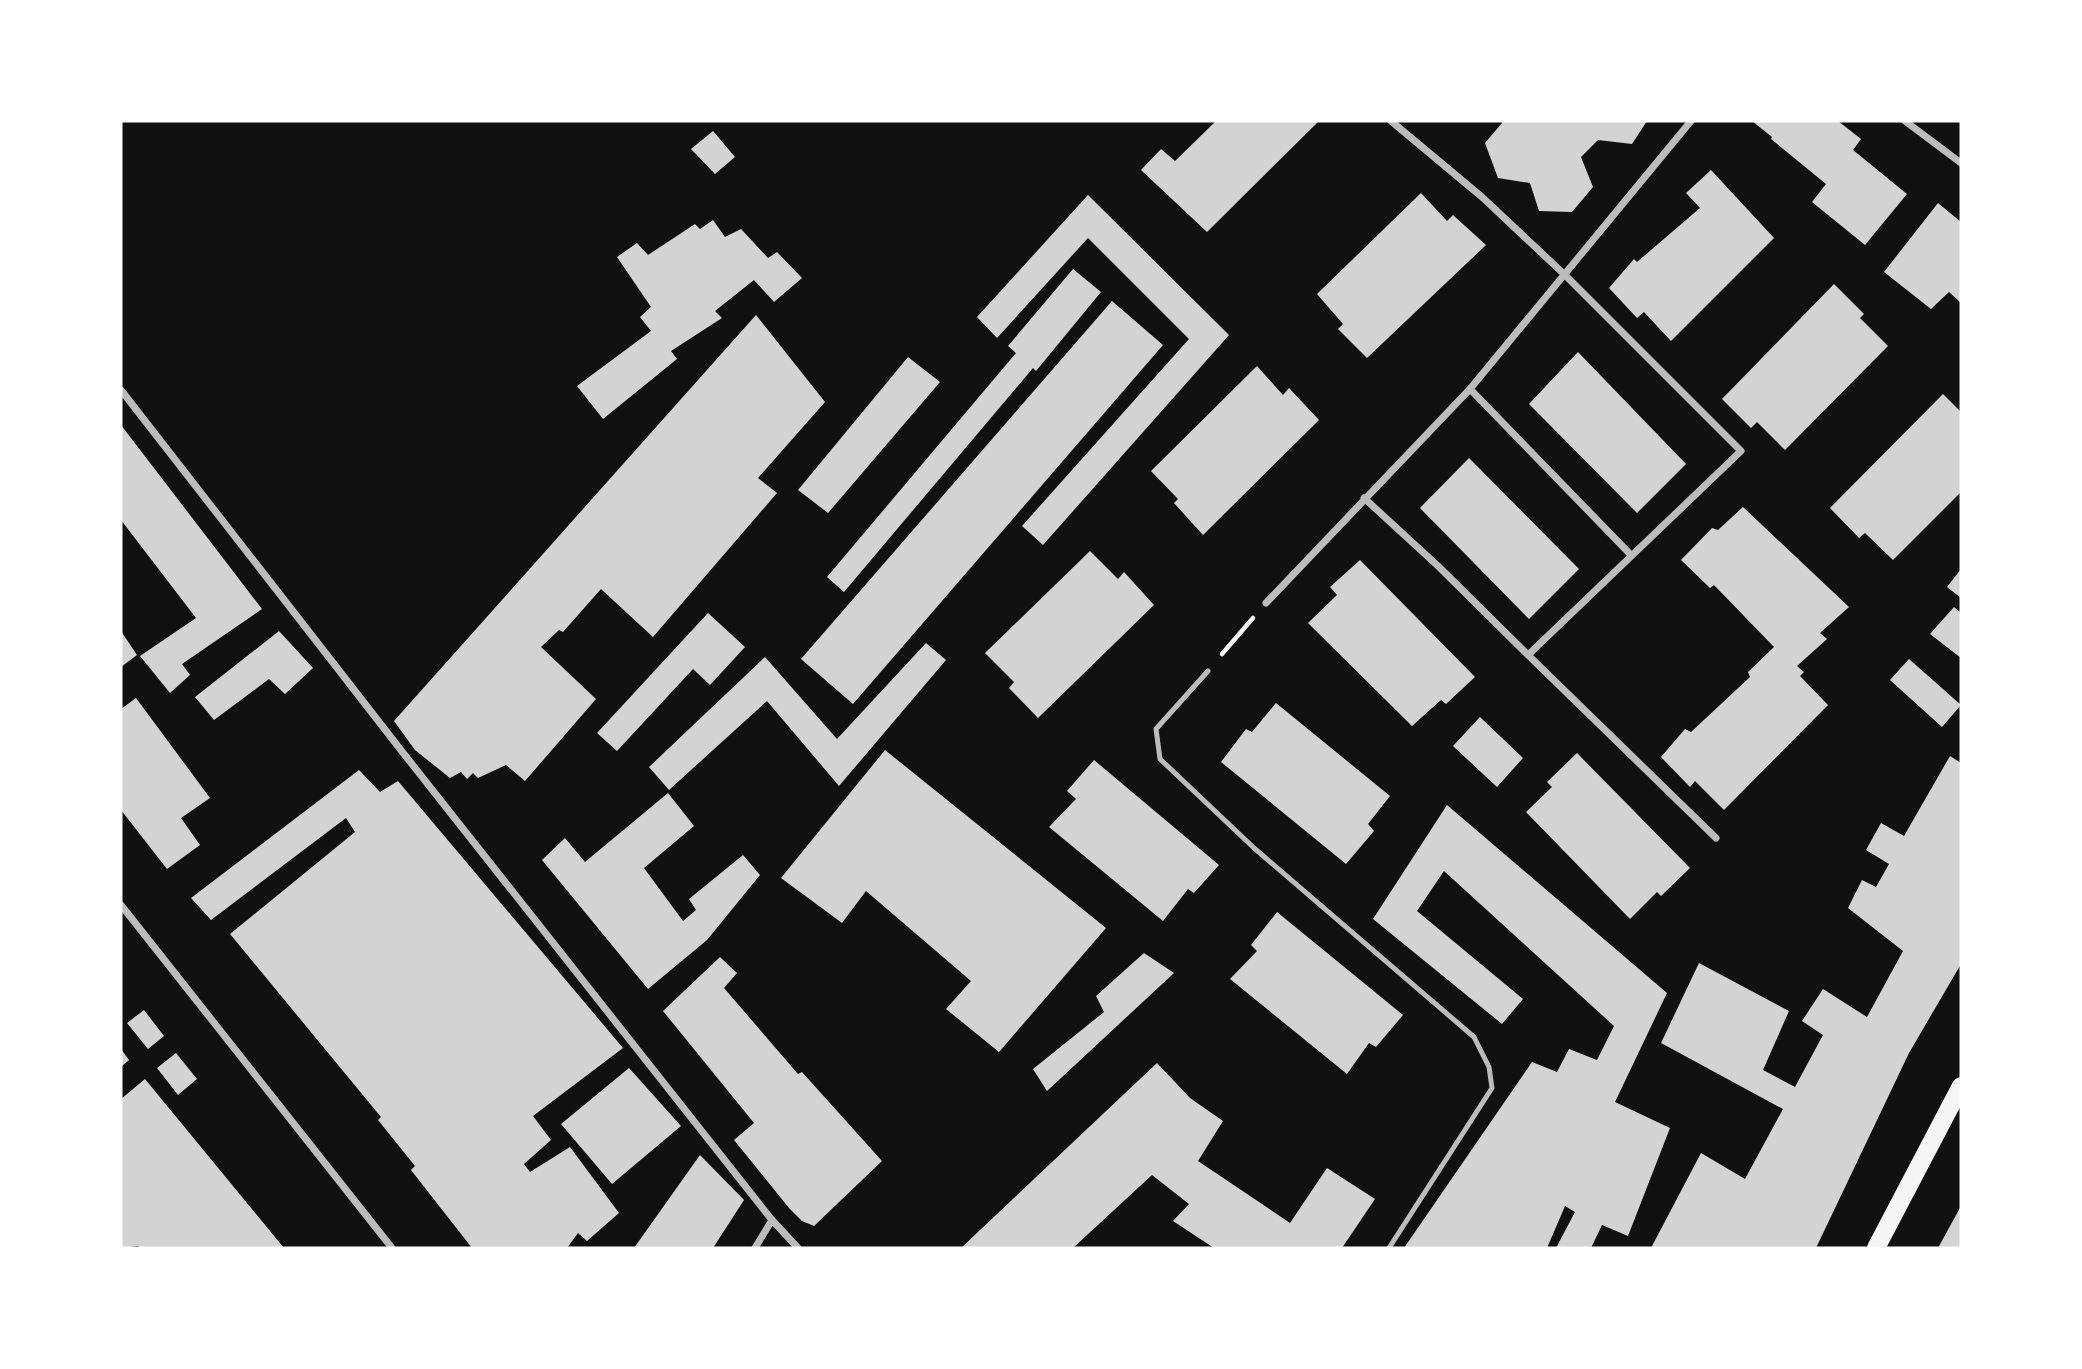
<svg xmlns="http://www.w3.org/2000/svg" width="2082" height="1369" font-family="Roboto,sans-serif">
	<rect width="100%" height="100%" fill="#111"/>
	<!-- building -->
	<path fill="#d3d3d3" d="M1216,121H1319L1207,232L1141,170L1161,149L1175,161Z
		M1502,121H1647L1632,144L1598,140L1581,157L1593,187L1572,212L1539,211L1530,183L1498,178L1485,143L1502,123Z
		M1752,121H1838L1861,139L1853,150L1907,194L1865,245L1812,202L1826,184L1771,139L1772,137Z
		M713,131L735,157L715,174L691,149Z
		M1711,170L1774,238L1671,341L1644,312L1637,318L1609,288L1634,259L1637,262L1700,208L1686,193Z
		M1421,193L1447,221L1453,215L1486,245L1367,358L1338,329L1343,324L1317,294Z
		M1088,195L1229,335L1043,545L1022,526L1189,339L1088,238L997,338L977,317Z
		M1938,203L1961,222V303L1949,292L1931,309L1884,272Z
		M713,220L725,237L741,229L768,258L777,252L802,278L774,302L754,280L715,311L722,318L671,351L677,359L603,419L577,386L651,331L640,317L651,307L617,257L637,243L648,255L695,224L700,229Z
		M1073,269L1101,292L1036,371L1033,368L844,592L827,577L1016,353L1008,346Z
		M1834,284L1864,314L1860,318L1888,346L1785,450L1757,422L1751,428L1722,399Z
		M1112,301L1163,345L853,704L801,659Z
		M756,315L825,402L758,478L777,493L653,637L601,589L563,632L559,630L541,647L596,699L525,781L506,765L478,778L473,773L467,779L461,772L450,778L415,750L394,721Z
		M1578,352L1686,464L1637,513L1529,404Z
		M908,357L940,382L828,513L798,490Z
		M1257,366L1283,395L1289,388L1319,420L1203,535L1174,503L1178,499L1151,471Z
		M1943,394L1961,412V492L1893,560L1865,533L1859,538L1830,508Z
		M121,425L262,609L182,664L190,675L170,693L140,656L196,618L121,520Z
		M1469,458L1579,569L1529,619L1420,508Z
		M1743,507L1849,607L1820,633L1827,639L1797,666L1804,672L1800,676L1828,705L1724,810L1695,781L1690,787L1661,757L1685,729L1691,732L1750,677L1748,672L1774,647L1714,585L1710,588L1681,560L1712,528L1718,530Z
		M1090,551L1118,579L1124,572L1154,605L1038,718L1009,688L1014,682L985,653Z
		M1360,560L1475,677L1446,704L1441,700L1412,726L1308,623L1337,595L1330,587Z
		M1961,569V598L1947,587Z
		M1954,607L1961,613V658L1930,634Z
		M708,613L745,647L710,685L693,669L617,751L597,733Z
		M121,631L137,655L121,667Z
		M279,631L313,668L285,694L269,679L214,720L195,697Z
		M926,643L946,660L839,786L767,701L669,790L649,767L765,657L837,739Z
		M1909,659L1961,705L1942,727L1890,680Z
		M136,698L210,798L181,818L200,845L167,869L121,810V709Z
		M1276,703L1390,796L1368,824L1374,831L1346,864L1221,762L1246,729L1252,732Z
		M1480,717L1523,758L1497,787L1453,746Z
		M885,750L1106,928L999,1052L946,1009L971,981L866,891L842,923L781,878Z
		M1577,753L1690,868L1661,896L1657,892L1630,919L1526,812L1552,787L1547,782Z
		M1950,756L1961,763V964L1909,1053L1816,1248H1651L1701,1153L1745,1179L1783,1109L1661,1043L1699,963L1789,1011L1763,1070L1795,1087L1823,1035L1802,1021L1823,989L1867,1017L1903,951L1848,908L1862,880L1876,887L1889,864L1866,850L1881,823L1904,836Z
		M1094,760L1219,865L1194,893L1188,889L1163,921L1049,827L1076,799L1067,791Z
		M359,770L380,792L398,781L623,1048L533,1116L551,1140L524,1164L530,1172L570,1147L619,1213L587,1241L578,1233L567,1248H472L411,1170L415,1166L378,1120L381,1117L230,934L355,832L346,818L211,920L191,898Z
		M668,793L694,826L644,868L683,921L696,910L689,899L743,855L760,875L707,940L648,989L542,860L565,838L585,862Z
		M1447,805L1667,993L1615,1102L1670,1128L1628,1236L1602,1225L1591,1248H1556L1575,1212L1565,1206L1547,1248H1404L1532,1062L1557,1072L1569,1049L1597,1060L1614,1026L1444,871L1417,911L1523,999L1502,1024L1373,919Z
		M1277,912L1403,1015L1376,1047L1369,1043L1347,1074L1230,979L1257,951L1251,945Z
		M1144,953L1174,973L1047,1091L1033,1069L1104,1012L1096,996Z
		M720,957L737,973L724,988L798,1074L802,1072L882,1161L814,1226L802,1221L789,1208L734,1140L754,1123L663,1011Z
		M144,1010L164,1036L148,1049L127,1023Z
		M121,1049L129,1060L121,1067Z
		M176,1053L197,1079L178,1095L157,1068Z
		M1157,1063L1190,1098L1223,1121L1198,1161L1290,1223L1327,1168L1375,1199L1342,1248H1214L1173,1221L1189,1204L1152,1175L1073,1248H961Z
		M629,1068L681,1126L612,1184L561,1124Z
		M145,1079L284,1248H140L138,1246L121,1248V1099Z
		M700,1155L744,1200L713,1248H634Z
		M1961,1206V1248H1938Z"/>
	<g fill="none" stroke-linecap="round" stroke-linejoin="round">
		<!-- path -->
		<path stroke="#f5f5f5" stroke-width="4.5" d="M1222,654L1253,618"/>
		<!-- service -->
		<path stroke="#bcbcbc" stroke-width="5" d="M1208,671L1156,729L1160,759L1254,848L1474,1037L1489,1067L1492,1088L1389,1248"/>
		<!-- minor -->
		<path stroke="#bcbcbc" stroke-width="7" d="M1905,121L1961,163
			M1470,389L1631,555
			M121,390L404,754L772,1220L798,1248
			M1364,498L1438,566L1528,655L1741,451L1565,275L1482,197L1391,121
			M1266,603L1470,389L1691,121
			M1528,655L1716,838
			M121,905L392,1248
			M755,1248L772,1220"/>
		<!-- primary -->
		<path stroke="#f5f5f5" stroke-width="18" d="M1876,1248L1961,1086"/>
	</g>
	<!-- border -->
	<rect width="2082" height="1369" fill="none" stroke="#ffffff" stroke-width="245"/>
</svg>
